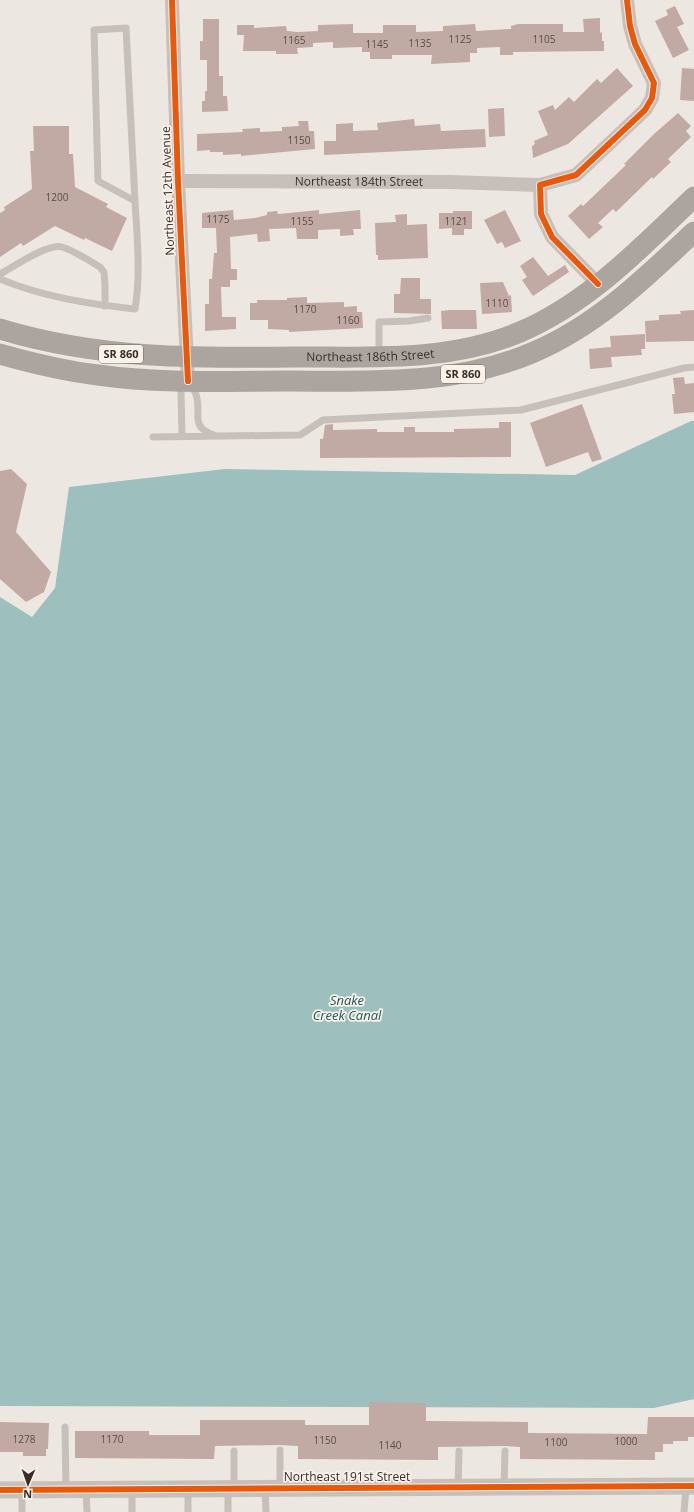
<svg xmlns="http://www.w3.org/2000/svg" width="694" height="1512" font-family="'Open Sans',sans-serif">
	<rect width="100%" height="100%" fill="#ede7e2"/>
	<!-- water -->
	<path fill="#9dc0bf" d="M691,421H694V1399L654,1408L0,1406V597L32,617L55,588L69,487L225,469L575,475Z"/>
	<!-- building -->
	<path fill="#c1aaa3" d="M675,6L684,24L677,27L689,50L673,58L655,21L668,15L666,10Z
		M600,18V33L602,32V41H604V51L513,52V55H500V47L477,48V53H470V62L431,64L432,55H392V59H370V52H362V47L333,48V42L313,43V47L297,48L298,54H276V51H243L244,35H237V25H254V28L286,26L287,31L298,32L318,31V25L353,24V33H383V25H416V32L443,31V26L475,24L476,31L511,29V26L518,24H563V32H584L583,19Z
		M203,19H219V76H223V96H227L228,111L202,112V101H205V91H207V60H200V41H203Z
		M617,68L633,86L568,144L533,158L532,146L535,144L534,141L548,135L538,111L553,105L555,110L569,97L574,102L597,79L601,83Z
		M682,68L694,69V101L680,100Z
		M504,108L505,136L489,137L488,109Z
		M678,113L691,126L686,131L691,137L668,159L671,162L653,179L652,177L616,212L613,209L598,223L603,227L589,239L568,216L581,204L583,206L626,165L624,164L654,134Z
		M414,119L415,126L440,124L441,131L485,129L486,147L324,155V141H336V124L353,123V131L378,130L377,123Z
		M298,121H308L309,131H314L315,149L241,156V154L223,155V152H210V150L197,151V134L243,132L242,129L260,128V132L282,131V127L299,126Z
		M33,126H69V154H73L75,187L108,204L106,207L127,218L112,251L85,238L84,240L55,226L23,246L21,243L0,257V213L5,210L4,207L32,189L30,151H34Z
		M233,210L234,220L255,218L267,215V212L277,211L278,214L319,210V214L360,210L361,229H353L354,235L340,236V229L318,230V239H297L296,228L269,229L270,241L258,242L257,234L230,237L231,269H237V280H230V287H221L222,317H236V329L205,331V304H209V279H212L214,253H217L216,228H202V213Z
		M505,210L521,241L505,248L502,242L497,244L484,220Z
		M453,211H472V229H464V235H452V228L439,229V213H453Z
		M407,214V225L427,224L428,258L378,260V255H376L375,223L396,222L395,215Z
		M533,257L548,276L565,265L569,272L533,296L522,280L527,277L520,266Z
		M401,278H420V299H431V314L394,313V294H400Z
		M503,282L509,296L511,295L512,312L482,314L480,283Z
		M307,297V303L344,302V307L357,306V312H362L363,328L289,332V330L268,329V320H250V303H257V300H287V298Z
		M450,310H476L477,329H442L441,311Z
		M694,310V341L646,342L645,321L659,320V315L681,314L680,311Z
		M645,334V349H641L642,355L611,357L612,367L590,369L589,349L611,347L610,336Z
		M684,377L685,384L694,383V412L674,414L672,394H675L673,378Z
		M582,404L602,459L592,462L588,452L546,467L530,423Z
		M499,422H511V457L320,458V439H323L325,425L333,424V430L377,429V432H404V427H415V432H454V429L499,428Z
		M11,469L27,484L16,532L51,572L44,592L26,602L0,579V471Z
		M369,1402L426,1403V1421L528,1422V1433L647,1434L648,1417H694V1437H688V1441H673V1444H663V1452H655V1460L520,1459V1447L505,1446L438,1447V1460L298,1459V1446L280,1445L215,1446L214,1459L75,1458V1431H149V1435H200V1420H305V1425H369Z
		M0,1422L49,1423L48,1449H46V1456H23V1452H0Z"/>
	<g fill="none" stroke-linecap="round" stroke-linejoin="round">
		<!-- service -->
		<path stroke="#c7bfba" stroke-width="7" d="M0,274C13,267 48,243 62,247C75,251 88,260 100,267L104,272L105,285V306
			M0,279C43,297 89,304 135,309C141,274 137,237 135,201L126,28L94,30L98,181L135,201
			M379,355V322L409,321L428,318
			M153,437L300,435L323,420L521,410L684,368L694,367
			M182,437L181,391L188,381C190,385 193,388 195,392C204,411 187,426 214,435
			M65,1427L66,1490
			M280,1450V1489
			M504,1487L505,1451
			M458,1488L459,1451
			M228,1489V1512
			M234,1489V1451
			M265,1489L266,1512
			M22,1490V1512
			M86,1490L87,1512
			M132,1490V1512
			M188,1490V1512
			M684,1512L686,1487"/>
		<!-- minor -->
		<g stroke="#c7bfba" stroke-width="14">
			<path d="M172,0L178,181L188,381"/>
			<path id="s1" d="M178,181L450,182L540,185"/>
			<path d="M598,284L552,237L541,214L540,185L576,175L645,110L652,98L654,83L635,44L630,26L627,0"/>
		</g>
		<!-- tertiary -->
		<path stroke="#c7bfba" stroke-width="17" d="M0,1490L694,1486"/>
		<!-- primary -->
		<g stroke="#aca49f" stroke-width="21">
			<path id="s2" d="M0,329C102,360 200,358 305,357C377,357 452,361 520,332C588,303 641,248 694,197"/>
			<path d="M0,354C32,363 65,371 98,375C161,384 225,381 288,381C372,381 455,386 534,352C597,325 645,278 694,232"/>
		</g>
		<defs>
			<path id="cycleway" d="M172,0L178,181L188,381
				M598,284L552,237L541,214L540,185L576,175L645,110L652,98L654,83L635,44L630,26L627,0
				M0,1490L694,1486"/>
		</defs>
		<!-- cycleway casing -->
		<use href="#cycleway" stroke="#faf1e9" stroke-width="8"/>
		<!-- cycleway -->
		<use href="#cycleway" stroke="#e8590c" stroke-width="6"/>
	</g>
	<g text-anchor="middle" stroke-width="3.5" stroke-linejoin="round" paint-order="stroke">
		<!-- number labels -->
		<g font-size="10" fill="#5a4c47">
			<text x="460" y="43">1125</text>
			<text x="544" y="43">1105</text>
			<text x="294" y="44">1165</text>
			<text x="420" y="47">1135</text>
			<text x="377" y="48">1145</text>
			<text x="299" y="144">1150</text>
			<text x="57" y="201">1200</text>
			<text x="218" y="223">1175</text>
			<text x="302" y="225">1155</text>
			<text x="456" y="225">1121</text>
			<text x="497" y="307">1110</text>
			<text x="305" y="313">1170</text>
			<text x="348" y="324">1160</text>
			<text x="24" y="1443">1278</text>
			<text x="112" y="1443">1170</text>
			<text x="325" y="1444">1150</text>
			<text x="626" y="1445">1000</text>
			<text x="556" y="1446">1100</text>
			<text x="390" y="1449">1140</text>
		</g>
		<!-- shield labels -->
		<g fill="#faf1e9" stroke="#726862" stroke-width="1">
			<rect x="99" y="345" width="44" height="18" rx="3"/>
			<rect x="441" y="365" width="44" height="18" rx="3"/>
		</g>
		<g font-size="11" font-weight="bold" fill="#382d28">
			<text x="121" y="358">SR 860</text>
			<text x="463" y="378">SR 860</text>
		</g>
		<!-- street labels -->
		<g font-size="12" fill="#382d28" stroke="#faf1e9">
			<text dy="4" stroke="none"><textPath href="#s1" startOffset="181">Northeast 184th Street</textPath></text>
			<text transform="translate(168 191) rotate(-92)" y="4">Northeast 12th Avenue</text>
			<text dy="4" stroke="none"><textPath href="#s2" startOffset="373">Northeast 186th Street</textPath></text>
			<text x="347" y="1481">Northeast 191st Street</text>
		</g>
		<!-- water labels -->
		<g font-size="13" font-style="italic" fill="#1d585a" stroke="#faf1e9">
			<text x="347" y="1005">Snake<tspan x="347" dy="15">Creek Canal</tspan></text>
		</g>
	</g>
	<!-- north arrow -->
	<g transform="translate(28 1484) rotate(182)" stroke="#faf1e9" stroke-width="3" paint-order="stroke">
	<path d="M0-3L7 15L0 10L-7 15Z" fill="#382d28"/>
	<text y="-6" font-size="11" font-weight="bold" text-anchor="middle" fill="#382d28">N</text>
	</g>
</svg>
